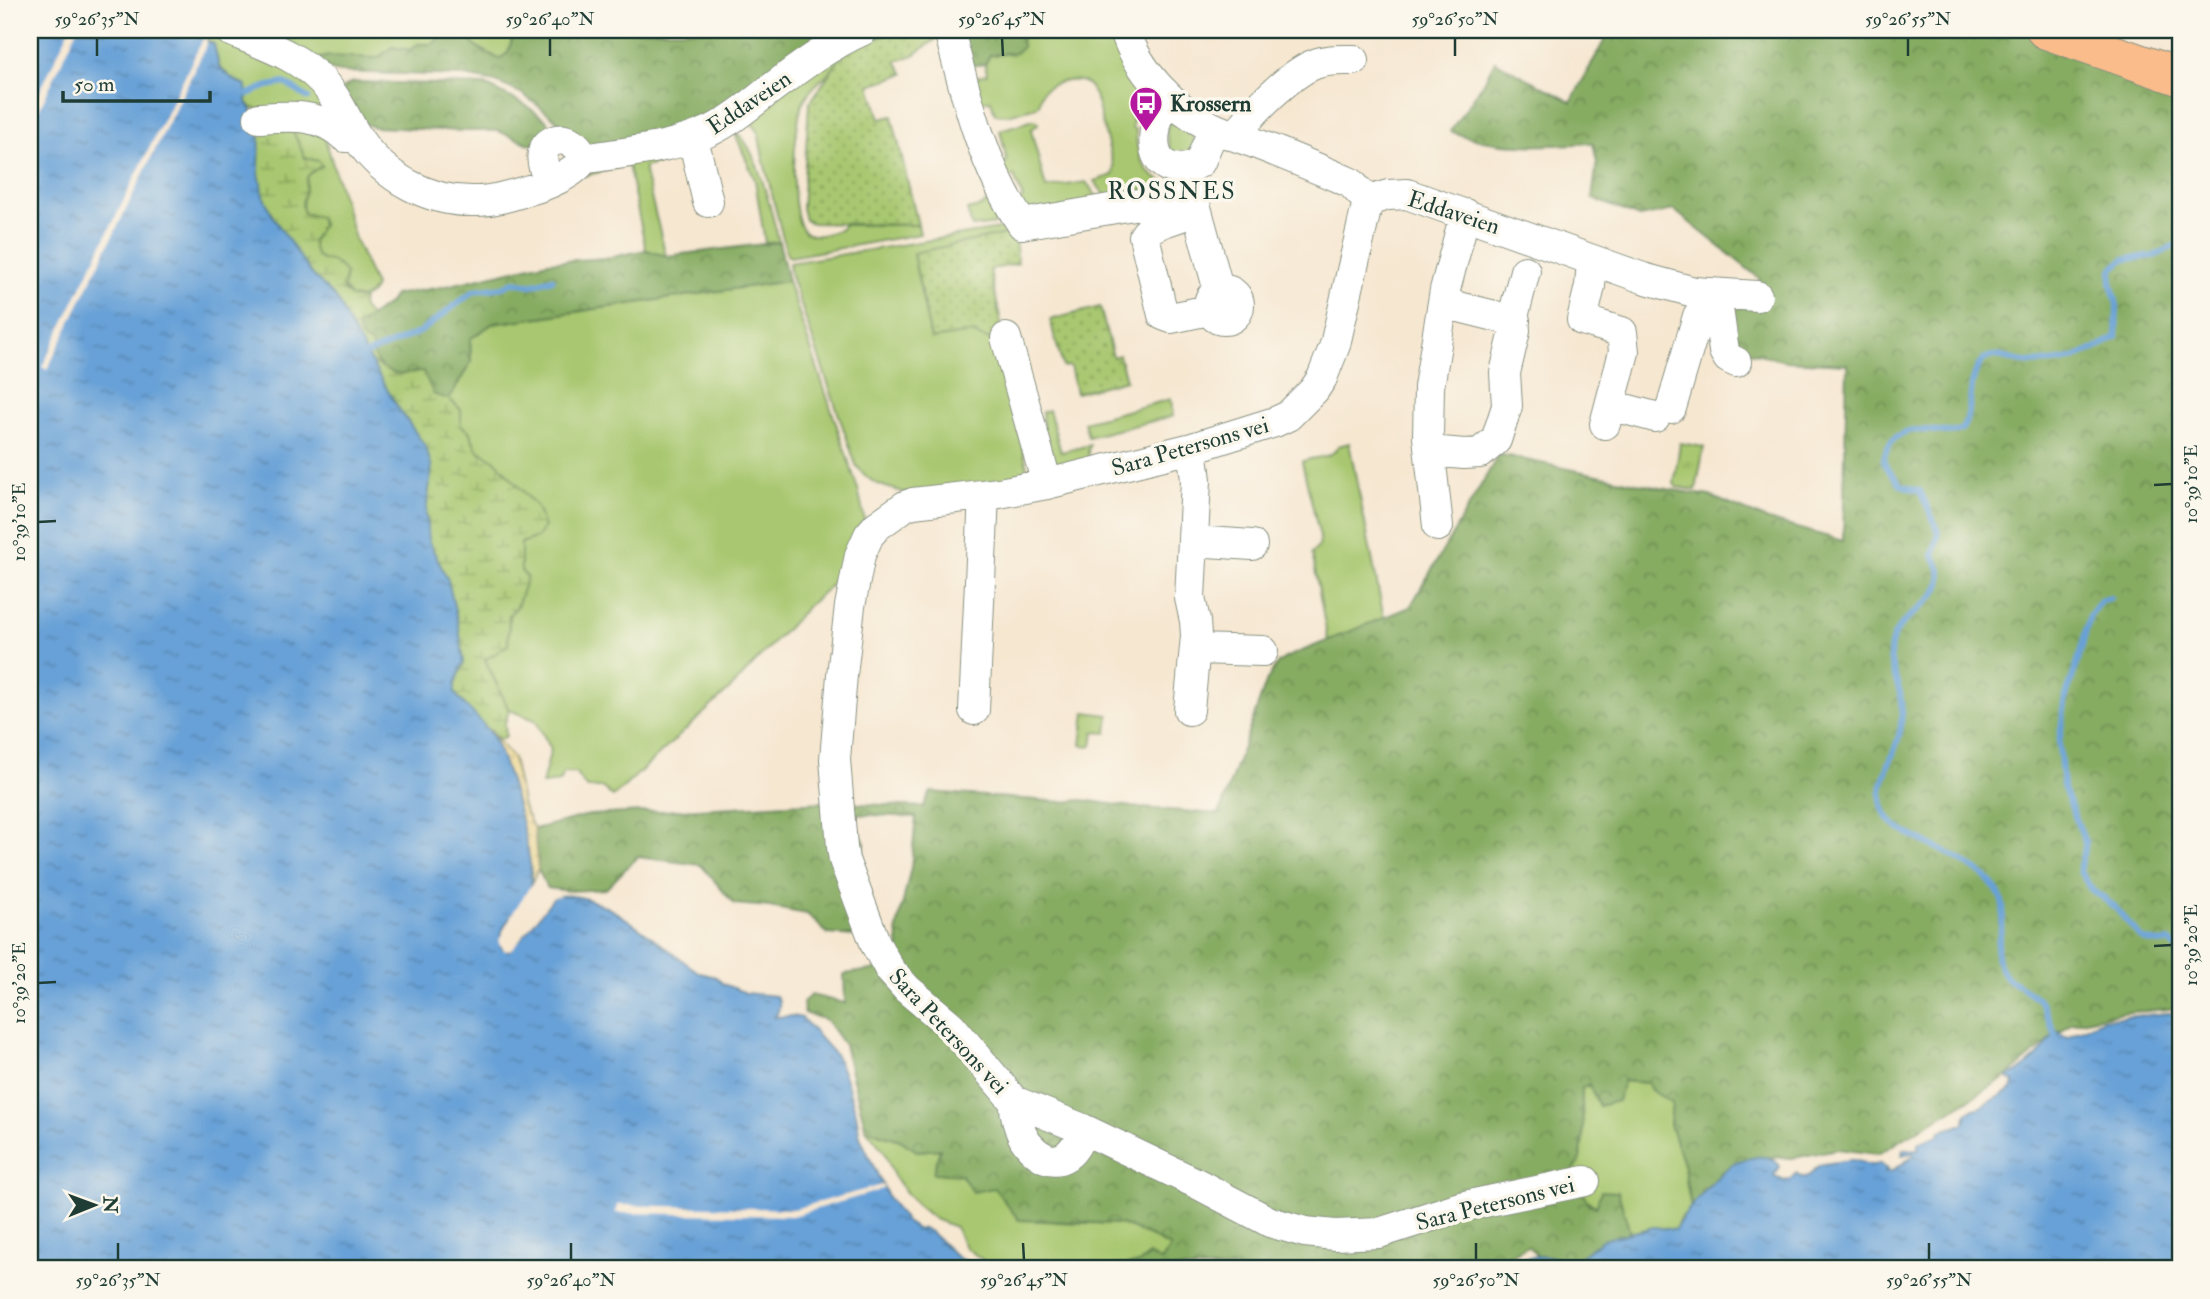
<svg xmlns="http://www.w3.org/2000/svg" width="2210" height="1299" font-family="'IM FELL Double Pica',serif">
	<defs>
		<pattern id="forest-crowns" width="20" height="18" patternUnits="userSpaceOnUse" patternTransform="scale(1.75)"><rect width="20" height="18" fill="#86ac62"/><path d="M2 6a3 3 0 1 1 6 0M12 15a3 3 0 1 1 6 0" fill="none" stroke="#6d8d52"/></pattern>
		<pattern id="wetland-marsh" width="20" height="14" patternUnits="userSpaceOnUse" patternTransform="scale(1.75)"><rect width="20" height="14" fill="#a8c76f"/><path d="M1 5h8M5 5V1M11 12h8M15 12V8" fill="none" stroke="#88a35c"/></pattern>
		<pattern id="sand-dots" width="8" height="8" patternUnits="userSpaceOnUse" patternTransform="scale(1.75)"><rect width="8" height="8" fill="#eeda9e"/><path d="M2 2h.1M6 6h.1" fill="none" stroke="#ccbc89" stroke-width="1.8" stroke-linecap="round"/></pattern>
		<pattern id="park-tufts" width="24" height="20" patternUnits="userSpaceOnUse" patternTransform="scale(1.75)"><rect width="24" height="20" fill="#a8c76f"/><path d="M3 7l-1-3M5 7V3M7 7l1-3M15 17l-1-3M17 17v-4M19 17l1-3" fill="none" stroke="#88a35c"/></pattern>
		<pattern id="garden-dots" width="8" height="8" patternUnits="userSpaceOnUse" patternTransform="scale(1.75)"><rect width="8" height="8" fill="#a8c76f"/><path d="M2 2h.1M6 6h.1" fill="none" stroke="#88a35c" stroke-width="1.8" stroke-linecap="round"/></pattern>
		<pattern id="water-ripples" width="26" height="14" patternUnits="userSpaceOnUse" patternTransform="scale(1.75)"><rect width="26" height="14" fill="#68a1d7"/><path d="M2 4q2-2 4 0t4 0M15 11q2-2 4 0t4 0" fill="none" stroke="#5584af"/></pattern>
	</defs>
	<rect width="100%" height="100%" fill="#fbf7ec"/>
	<filter id="ink" filterUnits="userSpaceOnUse"><feTurbulence type="fractalNoise" baseFrequency=".0143" numOctaves="2"/><feDisplacementMap in="SourceGraphic" scale="14" xChannelSelector="R" yChannelSelector="G"/><feConvolveMatrix kernelMatrix="1 2 1 2 8 2 1 2 1" color-interpolation-filters="sRGB"/></filter>
	<filter id="wash" filterUnits="userSpaceOnUse"><feTurbulence type="fractalNoise" baseFrequency=".00686" numOctaves="4" result="noise"/><feDisplacementMap in="SourceGraphic" scale="28" xChannelSelector="R" yChannelSelector="G"/><feGaussianBlur stdDeviation="1.57" result="paint"/><feColorMatrix in="noise" values="0 0 0 0 0 0 0 0 0 0 0 0 0 0 0 0 0 1.4 0 .05"/><feComposite in="paint" operator="in"/></filter>
	<g filter="url(#wash)">
		<rect width="100%" height="100%" fill="#f6e7d1"/>
		<!-- grass -->
		<path fill="#a8c76f" stroke="#648252" stroke-width="2" d="M212,30L277,58L304,74L345,125L252,108L247,102L244,84L234,80L219,67L214,44L207,41Z
			M252,30H450L432,44H418L410,50L392,47L378,58L312,60Z
			M463,30H497L512,40L508,53L499,59L475,46Z
			M873,30H897C879,37 857,42 843,55C837,61 833,71 826,76C818,82 810,90 804,100C794,119 787,217 805,232C815,239 831,233 841,229L843,225H918L920,234L790,257L787,255L763,158L758,131L745,115Z
			M1024,30H1116L1147,88L1138,120L1133,119L1132,128L1136,130C1136,159 1146,180 1177,186L1112,204L1094,181L1113,175L1114,168L1095,95C1094,94 1089,86 1088,85C1078,76 1055,82 1045,89C1040,93 1040,99 1039,105L1036,107L1008,115L995,114L991,100L979,101L969,79L987,74L985,64L990,55L1015,53Z
			M1172,115L1193,131L1194,146L1185,156L1172,155L1166,132Z
			M1033,120L1037,121L1038,124L1031,130L1046,188L1086,182L1105,207L1027,219L1016,203L1023,198L1014,176L1002,180L996,166L1007,161L1000,130Z
			M292,122L325,138L355,239L375,286C370,298 362,299 351,297L322,260L316,255L312,242L322,225L310,214H303C301,205 303,179 310,172C313,169 318,168 322,166L317,161L305,158L292,129Z
			M729,131C731,132 737,134 739,135C758,150 773,219 779,242L765,243L755,180L735,133Z
			M686,155L645,167V173L666,256L646,250L628,165L587,175L594,166Z
			M993,198L1014,222L972,227L967,210L983,206L984,204Z
			M1011,227L1016,232L913,254L931,339L962,327L1000,340L1030,481L911,495C885,485 874,489 856,465L791,276L789,263Z
			M788,281L858,489L865,521L851,567L809,605L732,687L613,797L603,788H587L575,773H564L559,782L542,784L551,749L535,720L509,710L485,660L508,644L509,615L527,577L521,571V543L537,537L487,455L477,450L469,431L461,426V410L449,399L471,362L470,339L492,324Z
			M1171,399L1173,416L1088,437L1084,422Z
			M1049,410L1061,452L1090,445L1088,451L1090,463L1058,472L1043,429L1042,412Z
			M1349,443L1384,618L1328,641L1312,553L1318,547L1320,537L1302,462C1315,455 1331,461 1338,446Z
			M1623,1081L1648,1083L1651,1090L1672,1103L1670,1125L1684,1167L1691,1208L1680,1218L1675,1230L1654,1227L1630,1233L1618,1192L1597,1207L1559,1182L1581,1104L1582,1088L1590,1084L1599,1106Z
			M866,1129L900,1140L917,1151L940,1149L961,1175L994,1188L1056,1222L1121,1224L1150,1236L1170,1247L1162,1262L1114,1267L1117,1269H995L965,1247L955,1227L934,1219L915,1203L895,1179L885,1153Z"/>
		<!-- forest -->
		<path fill="url(#forest-crowns)" stroke="#52744b" stroke-width="2" d="M450,30H463L475,46L499,59L508,53L512,40L523,30H852L718,123L595,150L571,134L549,114L521,93L496,82L464,76L340,72L331,70L312,60L329,56L378,58L392,47L410,50L418,44H432Z
			M954,30H1024L1021,34L1022,48L1015,53L990,55L985,64L968,66Z
			M1610,30H2071L2180,66V1008L2119,1013L2071,1023L2005,1078L1878,1154L1837,1149L1794,1158L1760,1157L1708,1186L1691,1208L1684,1167L1670,1125L1672,1103L1651,1090L1648,1083L1623,1081L1618,1101L1599,1106L1589,1084L1582,1088C1581,1107 1587,1154 1576,1167C1572,1173 1564,1178 1559,1183L1583,1193L1588,1203L1596,1207L1601,1191L1618,1192L1630,1233L1594,1245L1581,1258L1576,1260L1537,1256L1528,1246L1485,1269H1117L1113,1266L1139,1264L1149,1255L1162,1261L1170,1247L1150,1236L1121,1224L1019,1220L994,1188L973,1192L961,1175L933,1173L940,1149L917,1151L900,1140L866,1129L844,1045L826,1020L804,1013L803,1002L811,995L845,1003L844,974L900,966L897,928L911,867L916,817L851,814L865,844L858,869L868,937L828,934L807,914L769,907L734,904L701,865L637,857L606,889L569,891L547,888L538,869L534,829L589,815L824,802L923,807L931,792L1063,802L1082,800L1132,807L1219,814L1267,680L1278,663L1285,658L1410,607L1498,456L1503,455L1660,488L1710,496L1768,520L1843,541L1847,364L1785,361L1733,347L1731,309L1760,304L1759,278L1674,210L1639,217L1592,198L1597,163L1593,143C1545,146 1496,150 1450,131L1483,84L1495,61L1571,102Z
			M352,82L485,85L524,104L546,120L555,133L532,145L498,131H464L374,127L355,121L337,92Z
			M779,242L788,281L492,324L470,339L471,362L449,399L434,395L422,371C413,372 404,377 394,374C378,370 360,342 357,326L388,304L394,295L442,287L548,262L607,258L646,250L666,256Z"/>
		<!-- wetland -->
		<path fill="url(#wetland-marsh)" stroke="#648252" stroke-width="2" d="M292,129L305,158L318,161L322,166C301,177 309,177 304,195C302,204 301,205 304,214L320,217L322,225L312,242L316,255L322,260C333,259 339,265 346,274L343,290L351,297L363,299L362,306L370,317L357,326C359,336 362,341 371,344L377,365C400,378 398,374 423,371L434,395L449,399L461,410V426L469,431L477,450L497,462L537,507L544,527L537,537L521,543V571L527,577L517,607L509,615L508,645L485,660L509,710L505,724L506,736L499,740L490,730L527,844L531,885L228,131Z"/>
		<!-- sand -->
		<path fill="url(#sand-dots)" stroke="#868c69" stroke-width="2" d="M484,725L513,758L523,807L534,829L538,869L531,885C528,833 511,785 493,736Z"/>
		<!-- park -->
		<path fill="url(#park-tufts)" stroke="#648252" stroke-width="2" d="M1680,443L1704,447L1696,490L1677,487L1674,484Z
			M1085,712L1109,715L1107,733L1094,732L1092,746L1081,745Z"/>
		<!-- garden -->
		<path fill="url(#garden-dots)" stroke="#648252" stroke-width="2" d="M897,30H938L940,36L914,55L896,61L904,74L870,85L880,119L892,116L918,225L811,223L805,220L802,208L809,104L840,58L851,49Z
			M1016,232L1018,238L1015,240L1018,263L990,270L1003,332L999,343L971,333L931,339L913,253Z
			M1100,307L1113,357L1119,355L1126,380L1076,393L1070,366L1063,367L1050,320Z"/>
		<!-- water -->
		<path fill="url(#water-ripples)" stroke="#446f86" stroke-width="2" d="M30,30H184L214,44L219,67L234,80L246,86L247,102L260,124L259,173L263,195L273,217L311,273L337,299L349,324L395,403L425,446L432,467L426,512L428,540L448,580L459,628L464,662L455,684V693C466,708 481,719 491,734C505,755 535,860 531,885C528,907 497,918 501,947L508,951C521,943 541,910 554,897C600,885 663,949 700,973L716,977L723,984L746,993L776,996C781,1002 780,1012 774,1017L791,1016L802,1018L836,1056L845,1077L856,1113L860,1137L888,1197L906,1222L918,1230L923,1228L932,1233L958,1258L983,1269H30Z
			M2169,1013L2180,1015V1269H1492L1511,1261L1537,1256L1576,1260L1602,1240L1654,1227L1675,1230C1683,1213 1718,1174 1734,1163C1740,1160 1748,1159 1756,1157C1765,1156 1774,1157 1780,1166L1778,1171L1774,1174L1775,1177L1785,1181L1792,1179L1796,1173L1801,1177C1811,1178 1813,1170 1819,1165C1826,1164 1850,1159 1853,1160C1867,1162 1866,1168 1881,1163L1884,1167L1888,1168L1885,1172L1891,1171L1914,1156L1913,1153L1902,1155L1903,1150L1918,1149V1143L1939,1135L1940,1131L1958,1126L1964,1123L1967,1113L1971,1110L1980,1107L2012,1089L2014,1082L2008,1079V1077C2022,1071 2034,1061 2044,1049C2049,1042 2051,1036 2058,1032L2067,1037L2103,1019Z"/>
		<!-- pier -->
		<path fill="#f6e7d1" d="M69,30H77L30,128V112Z
			M203,39L207,40L204,50L47,370L42,367Z
			M531,885L534,886L533,891L515,916L503,938V943L507,947L513,944L522,929L550,896L554,893L561,896L552,898L513,949L505,951L499,943L500,938L512,914Z
			M882,1185L884,1188L871,1193L792,1216L616,1213L617,1205L794,1209Z"/>
		<g fill="none" stroke-linecap="round" stroke-linejoin="round">
			<!-- stream -->
			<path stroke="#68a1d7" stroke-width="6" d="M248,94L268,86L285,83L308,98
				M367,354L420,332L474,291L503,287L514,282L531,285L553,279
				M2110,598L2101,601L2090,615L2078,661L2066,696L2059,743L2063,786L2085,842V848L2080,865V872L2093,891L2114,906L2141,938C2148,942 2161,945 2169,941L2180,951
				M2055,1034C2050,1023 2046,1008 2039,1000C2026,986 2006,984 1999,965C1992,946 2006,925 2003,906C1998,868 1927,846 1898,828C1860,797 1896,764 1901,726C1902,715 1902,704 1900,693C1896,676 1886,660 1892,641C1903,605 1962,600 1933,555L1939,532L1920,491L1901,485C1897,477 1887,471 1884,463C1883,458 1886,451 1888,447C1906,416 1938,438 1961,430C1975,411 1966,384 1980,364C1992,347 2009,362 2025,362C2065,365 2082,357 2116,337L2117,305L2111,283L2112,269L2124,259L2154,256L2180,243"/>
		</g>
	</g>
	<g filter="url(#ink)">
		<g fill="none" stroke-linecap="round" stroke-linejoin="round">
			<defs>
				<path id="minor" d="M229,30C263,45 296,54 322,81C338,98 346,120 359,140C385,178 430,203 477,201C495,201 512,195 529,190C545,186 576,173 583,159
					M949,30C966,96 983,167 1022,224L1192,195
					M1125,30C1137,71 1174,109 1212,127C1226,134 1243,138 1257,144C1286,155 1314,167 1342,179L1351,183L1368,201
					M1167,96C1156,113 1142,163 1174,168C1184,170 1192,168 1200,162L1214,128
					M259,118C292,116 320,113 345,137H357
					M1238,136C1246,115 1293,72 1315,64C1327,59 1341,60 1354,60
					M693,138L708,202
					M583,159C625,152 670,149 710,131C733,120 752,103 772,88C801,66 830,45 863,30
					M550,181C523,135 576,127 583,159
					M1192,193L1219,291
					M1368,201L1335,345L1322,378L1314,390L1288,416L1275,422L1192,448L1047,484L999,493L913,503L905,506L877,526L869,535L860,555L850,606L842,675L835,759L842,847L844,860L876,945L890,970L907,989L951,1026L1014,1101L1083,1129L1198,1184L1270,1222L1305,1232L1335,1235L1379,1233L1460,1207L1585,1181
					M1368,201L1388,195L1407,194L1643,278L1694,292L1757,296
					M1196,209C1181,220 1153,220 1144,236L1163,315L1171,318L1209,310
					M1592,261L1590,286L1582,320L1622,332L1624,352L1605,424
					M1209 305a15 15 0 1 1 30 0a15 15 0 1 1-30 0Z
					M1716,294L1724,351L1728,358L1736,362
					M1443,303L1515,321
					M1006,338L1047,484
					M1610,405L1655,417
					M1671,408L1698,316L1716,294
					M1430,451L1464,454L1480,453L1496,440L1507,406L1505,373L1515,331L1514,313L1525,271
					M1438,526L1428,437L1429,387L1445,290L1465,214
					M1193,541L1252,545
					M1196,649L1263,651
					M974,710L984,495
					M1189,710L1196,636L1195,621L1190,598L1196,480L1192,448
					M1014,1101C1015,1113 1019,1133 1027,1143C1051,1172 1073,1161 1083,1129"/>
				<path id="major" d="M2045,30L2180,77"/>
			</defs>
			<!-- minor casing -->
			<use href="#minor" stroke="#8a9282" stroke-width="32"/>
			<!-- major casing -->
			<use href="#major" stroke="#8a9282" stroke-width="39"/>
			<!-- minor -->
			<use href="#minor" stroke="#fff" stroke-width="30"/>
			<!-- major -->
			<use href="#major" stroke="#f9bc8a" stroke-width="37"/>
		</g>
	</g>
	<!-- ticks -->
	<path fill="none" stroke="#1f3d34" stroke-width="2.5" d="M97,38V56M550,38V56M1002,38L1003,56M1455,38V56M1908,38V56M2154,485L2172,484M38,522L56,521M2154,946L2172,945M38,983L56,982M118,1243V1260M571,1243V1260M1023,1243L1024,1260M1476,1243V1260M1929,1243V1260"/>
	<!-- icons -->
	<defs>
		<symbol id="bus-pin" viewBox="-11 -11 22 30"><path d="M0 17L-7.5 6A9.5 9.5 0 1 1 7.5 6Z" fill="#b5179e" stroke="#fbf7ec"/><path d="M-5-6H5V4H4V6H2V4H-2V6H-4V4H-5ZM-3.5-4V0h7V-4ZM-3.5 1.2v1.5H-2V1.2ZM2 1.2v1.5H3.5V1.2Z" fill="#fff"/></symbol>
	</defs>
	<g fill-rule="evenodd">
		<use href="#bus-pin" x="1127" y="84" width="38" height="52"/>
	</g>
	<g text-anchor="middle" stroke-width="7" stroke-linejoin="round" paint-order="stroke">
		<!-- street labels -->
		<g font-size="23" fill="#1f3d34" stroke="#fbf7ec">
			<text transform="translate(749 102) rotate(-34)" y="8">Eddaveien</text>
			<text transform="translate(1454 212) rotate(18)" y="8">Eddaveien</text>
			<text transform="translate(1190 446) rotate(-16)" y="8">Sara Petersons vei</text>
			<text transform="translate(949 1031) rotate(47)" y="8">Sara Petersons vei</text>
			<text transform="translate(1495 1203) rotate(-14)" y="8">Sara Petersons vei</text>
		</g>
		<!-- poi labels -->
		<g font-size="23" font-weight="bold" fill="#1f3d34" stroke="#fbf7ec" text-anchor="start">
			<text x="1170" y="111">Krossern</text>
		</g>
		<!-- neighbourhood labels -->
		<g font-size="24" letter-spacing="2" fill="#1f3d34" stroke="#fbf7ec">
			<text x="1172" y="199">ROSSNES</text>
		</g>
	</g>
	<!-- margin -->
	<rect width="2210" height="1299" fill="none" stroke="#fbf7ec" stroke-width="77"/>
	<!-- north arrow -->
	<g transform="translate(94 1205) rotate(89)" stroke="#fbf7ec" stroke-width="5" paint-order="stroke">
	<path d="M0-5L12 26L0 18L-12 26Z" fill="#1f3d34"/>
	<text y="-10" font-size="19" font-weight="bold" text-anchor="middle" fill="#1f3d34">N</text>
	</g>
	<!-- scale -->
	<path d="M63 91v10h147v-10" fill="none" stroke="#1f3d34" stroke-width="3.5"/>
	<text x="74" y="91" font-size="21" fill="#1f3d34" stroke="#fbf7ec" stroke-width="5" paint-order="stroke">50 m</text>
	<rect x="38" y="38" width="2134" height="1222" fill="none" stroke="#1f3d34" stroke-width="2.5"/>
	<g font-size="18" text-anchor="middle" fill="#1f3d34">
		<text x="97" y="25">59°26'35"N</text>
		<text x="550" y="25">59°26'40"N</text>
		<text x="1002" y="25">59°26'45"N</text>
		<text x="1455" y="25">59°26'50"N</text>
		<text x="1908" y="25">59°26'55"N</text>
		<text transform="translate(2191 484) rotate(-90)" y="6">10°39'10"E</text>
		<text transform="translate(19 522) rotate(-90)" y="6">10°39'10"E</text>
		<text transform="translate(2191 945) rotate(-90)" y="6">10°39'20"E</text>
		<text transform="translate(19 983) rotate(-90)" y="6">10°39'20"E</text>
		<text x="118" y="1286">59°26'35"N</text>
		<text x="571" y="1286">59°26'40"N</text>
		<text x="1024" y="1286">59°26'45"N</text>
		<text x="1476" y="1286">59°26'50"N</text>
		<text x="1929" y="1286">59°26'55"N</text>
	</g>
</svg>
